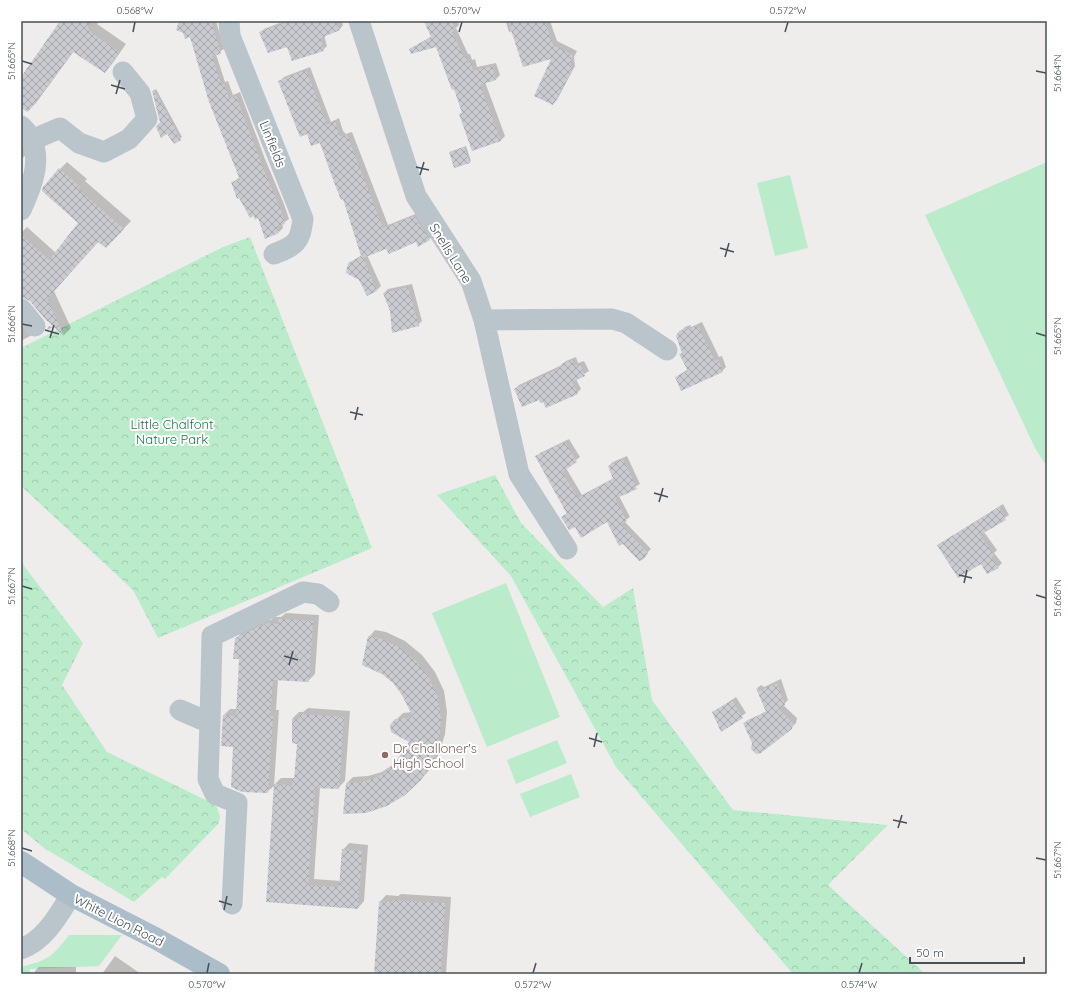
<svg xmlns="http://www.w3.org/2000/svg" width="1068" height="995" font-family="Quicksand,sans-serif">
	<defs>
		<pattern id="forest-crowns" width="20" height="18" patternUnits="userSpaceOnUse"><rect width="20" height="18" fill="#baeccb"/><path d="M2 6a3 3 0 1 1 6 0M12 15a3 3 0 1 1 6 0" fill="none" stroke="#a1ccb0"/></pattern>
		<pattern id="building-cross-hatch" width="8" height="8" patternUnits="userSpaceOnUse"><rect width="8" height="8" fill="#c9cbd1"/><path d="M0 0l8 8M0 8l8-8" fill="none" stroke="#a5a7ac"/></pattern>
	</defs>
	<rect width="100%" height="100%" fill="#efecec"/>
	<!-- grass -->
	<path fill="#baeccb" d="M1047,162V467L1035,448L925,215Z
		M790,175L808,248L775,256L757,183Z
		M506,583L560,717L487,747L432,613Z
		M557,740L567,763L516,784L507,760Z
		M571,774L580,797L530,817L520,794Z
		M69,935H122L99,966L30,969V974H21V967C48,960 52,957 69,935Z"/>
	<!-- forest -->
	<path fill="url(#forest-crowns)" d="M250,237L372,548L158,638L133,590L21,486V348L223,247Z
		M495,475L521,523L603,607L633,588L652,700L733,810L888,825L828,885L925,974H793L616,767L511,576L437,495Z
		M21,562L83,643L62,685L107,752L216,805L220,816L219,823L165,879L162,877L134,902L44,848L21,829Z"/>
	<!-- shadow -->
	<path fill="#0003" d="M61,21H96L98,23L97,24L126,44L112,64L105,72L74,51L36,103L28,111L21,106V79Z
		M180,21H216L224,49L216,54L225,82L228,81L233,95L240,92L265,159L284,204L289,219L282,224L283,228L279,232L254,215L232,183L240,177L190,36Z
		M285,21H342L343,25L340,29L324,35L327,46L323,50L287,46L260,33L264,29Z
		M425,21H458L459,25L456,28L468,54H470L472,60L475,59L477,67L496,63L500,75L496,79L485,82L505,136L501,140L460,114L463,112L455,88L437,45L410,49L432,36Z
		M507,21H550L557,41L577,51L574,57L575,66L557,100L553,104V57L512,31L509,32L506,22Z
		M310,67L331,122L339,118L343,131L346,134L352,132L388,225L418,213L434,236L418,246L416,240L387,247L367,255L381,286L377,290L349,264L362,255L343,198L321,141L307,133L280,81L284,77Z
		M156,89L182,137L174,143L161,123L153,91Z
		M21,144L29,151L21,160Z
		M466,146L471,161L469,162L450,152Z
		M67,162L87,179L85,181L131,221L114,239L99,241L54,291L71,328L64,335L45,318L31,300L21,296V233L27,227L56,253L79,223L60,169Z
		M412,284L422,321L418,325L391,310L384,293L388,289Z
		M702,322L719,357L722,356L726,367L722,371L676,377L688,369L681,354L683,352L680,332L685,327L690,325L691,327Z
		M21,324L32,335L21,341Z
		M49,326L53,327L47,330L48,327Z
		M576,357L578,363L584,361L589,371L576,379L581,389L577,393L543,400L515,389L519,385L562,365L566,361Z
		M569,439L580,457L566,468L582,495L614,478L609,466L613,462L627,456L640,484L619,496L630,517L624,521L651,549L639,560L607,521L575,526L562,517L567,513L536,457L540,453Z
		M1003,504L1009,515L984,532L997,550L994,553L1002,563L998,567L938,545Z
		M286,613L319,615L315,674L308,681L278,679L276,710H279L274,786L267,792L235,746L224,715L230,709H237L240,658L236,639L242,632L267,620H271L274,617H281Z
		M375,630L386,632L405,641L422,655L435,672L444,691L447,712L445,734L439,754L427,773L405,794L347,783L353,777L368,776L382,772L394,764L410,741L391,725L403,713L412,712L369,637Z
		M781,679L788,700L783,705L797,718L796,723L791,728L753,743L744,724L748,720L767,711L757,688L761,685L764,687Z
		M736,697L746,713L722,730L713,713Z
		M308,708L350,711L345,781L338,788L320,787L314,879L341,881L343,850L349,843L368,845L364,901L358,908L267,901L275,784L281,778H295L298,743L293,718L299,712H303Z
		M401,894L451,897L446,974H375L380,902L386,895L398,896Z
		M115,956L141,974H102Z
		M39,967H76V974H35V971Z"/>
	<!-- building -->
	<path fill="url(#building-cross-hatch)" d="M60,21H91L87,27L91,31L90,32L119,52L105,73L73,52L28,112L21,108V77Z
		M179,21H211L221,54L212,56L221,85L224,84L229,98L236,96L261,163L280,208L285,224L278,227L279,233L265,239L258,218L255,220L254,216L250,218L239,198L237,199L231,182L240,180L209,102L190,37L185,39L183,33L176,30Z
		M289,21H337L340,30L321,38L324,51L292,61L287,47L268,53L259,32Z
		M424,21H452L456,29L452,32L464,58L466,57L468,63L471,62L473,71L492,66L496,80L480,85L501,141L472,151L459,114L462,113L454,89L452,90L436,47L411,54L409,49L431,37Z
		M508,21H545L553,45L573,55L570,62L572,71L553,105L534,96L551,59L523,67Z
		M306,70L327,125L335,121L339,135L342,137L347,135L383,228L414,216L430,240L418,247L416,242L389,254L386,249L363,258L377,291L367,296L359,280L346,273L348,263L361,256L343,199L341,200L332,177L320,143L311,146L307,134L300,137L278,81Z
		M154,90L181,140L174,144L167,134L161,138L156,127L160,122L152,91Z
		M464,147L470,163L454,168L449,152Z
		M59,168L80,187L78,189L124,229L106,248L98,242L47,299L64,336L45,319L30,301L21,297V235L49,260L78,223L42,191L43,187Z
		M408,287L419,326L392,333L390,311L383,293Z
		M697,325L715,361L718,359L723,372L681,391L675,377L688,371L679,354L682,353L676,336L679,331L686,328L687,330Z
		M572,360L574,366L580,364L585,376L572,382L578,394L546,408L543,402L540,403L539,400L522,407L514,389L562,367L561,364Z
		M565,442L577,462L562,472L578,498L613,479L608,466L623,459L637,489L615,499L627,521L620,524L648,553L644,559L639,561L623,544L619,546L607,522L581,538L575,527L569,530L561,517L567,514L535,456Z
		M999,507L1006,520L980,535L994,555L991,558L999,568L987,574L981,564L958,578L937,545Z
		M278,619L313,621L309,682L273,680L270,716H273L268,793L242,792L231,787L233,747L221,746L223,715L236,716L239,659H233L235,638L260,626H263L267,623L278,624Z
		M368,636L379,638L399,647L416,661L429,678L438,698L441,719L439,741L433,762L421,780L405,795L387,806L366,813L343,814L346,783L361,782L375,778L387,771L397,761L409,742L391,732L390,725L395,719L413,717L402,695L393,683L382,674L362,665Z
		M777,683L785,705L779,709L793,723L792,729L761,753L756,754L751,749L752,743L743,723L766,712L756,688L759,691Z
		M732,700L743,718L721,732L712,712Z
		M300,714L344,717L339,789L315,788L308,885L339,887L342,849L362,851L358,909L266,902L274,784L292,785V780H294L297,744L292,743V718H300Z
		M393,900L445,903L441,974H374L379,901L393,902Z"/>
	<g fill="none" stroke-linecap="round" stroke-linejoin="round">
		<!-- minor -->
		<path stroke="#bac4cb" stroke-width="21" d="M229,21L230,36L303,219C300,243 296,245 274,254
			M359,21L416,196L471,281L484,320L519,474L567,549
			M21,126C25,130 30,135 32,141C42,163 30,190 21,210
			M32,140L60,128L79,143L104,152L129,139L147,119L140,93L123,72
			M21,309L35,326
			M484,320L612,319L626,323L667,350
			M180,710L210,723L208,779L215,794L237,803L232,904
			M210,723L212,636L303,592L318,594L329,602
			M21,949C45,940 58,916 71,895"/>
		<!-- major -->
		<path stroke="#acbdca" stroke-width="22" d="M21,862L71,895L155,938L219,974"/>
	</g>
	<!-- ticks -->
	<path fill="none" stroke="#455058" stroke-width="1.5" d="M133,32L135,22M459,32L462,22M785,32L788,22M22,61L32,64M1036,71L1046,73M111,85L125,89M116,94L120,80M416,167L429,170M420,175L424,162M720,248L734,252M725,257L729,243M22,324L32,326M45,330L59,334M1036,333L1046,336M50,338L54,325M350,412L363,415M355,420L358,407M654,493L668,497M659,502L663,488M959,575L972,578M964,583L967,570M22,586L32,589M1036,595L1046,598M284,656L298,660M289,665L293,651M589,738L602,742M594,747L597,733M893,820L907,823M898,828L902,815M22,848L32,851M1036,858L1046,860M219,901L232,905M224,910L227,896M207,973L209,963M533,973L536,963M859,973L862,963"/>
	<!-- markers -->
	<circle fill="#8d6e63" stroke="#fff" stroke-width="1.5" cx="385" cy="755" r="4"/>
	<g text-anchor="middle" stroke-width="4" stroke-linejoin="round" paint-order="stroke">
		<!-- street labels -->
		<g font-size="13" fill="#455058" stroke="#fff">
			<text transform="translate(273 144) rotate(68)" y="5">Linfields</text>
			<text transform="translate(451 253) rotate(58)" y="5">Snells Lane</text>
			<text transform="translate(119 920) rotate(27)" y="5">White Lion Road</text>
		</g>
		<!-- park labels -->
		<g font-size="13" fill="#1a7643" stroke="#fff">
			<text x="172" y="429">Little Chalfont<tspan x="172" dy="15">Nature Park</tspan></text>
		</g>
		<!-- education labels -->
		<g font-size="13" fill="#785e54" stroke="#fff" text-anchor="start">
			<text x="393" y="753">Dr Challoner's<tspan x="393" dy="15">High School</tspan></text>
		</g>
	</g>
	<!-- border -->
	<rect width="1068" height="995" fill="none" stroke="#ffffff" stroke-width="44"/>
	<!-- scale -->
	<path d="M910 957v6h114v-6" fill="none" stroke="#455058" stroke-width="2"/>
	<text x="916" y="957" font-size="12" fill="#455058" stroke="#ffffff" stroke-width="3" paint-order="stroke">50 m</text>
	<rect x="22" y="22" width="1024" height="951" fill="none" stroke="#455058" stroke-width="1.5"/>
	<g font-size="10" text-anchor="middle" fill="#455058">
		<text x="135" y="14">0.568°W</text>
		<text x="462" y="14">0.570°W</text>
		<text x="788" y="14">0.572°W</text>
		<text transform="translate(11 61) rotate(-90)" y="4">51.665°N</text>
		<text transform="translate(1057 73) rotate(-90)" y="4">51.664°N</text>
		<text transform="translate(11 324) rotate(-90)" y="4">51.666°N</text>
		<text transform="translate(1057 336) rotate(-90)" y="4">51.665°N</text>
		<text transform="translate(11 586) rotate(-90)" y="4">51.667°N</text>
		<text transform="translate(1057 598) rotate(-90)" y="4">51.666°N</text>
		<text transform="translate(11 848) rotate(-90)" y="4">51.668°N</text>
		<text transform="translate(1057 860) rotate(-90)" y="4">51.667°N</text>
		<text x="207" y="988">0.570°W</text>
		<text x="533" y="988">0.572°W</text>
		<text x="859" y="988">0.574°W</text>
	</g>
</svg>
